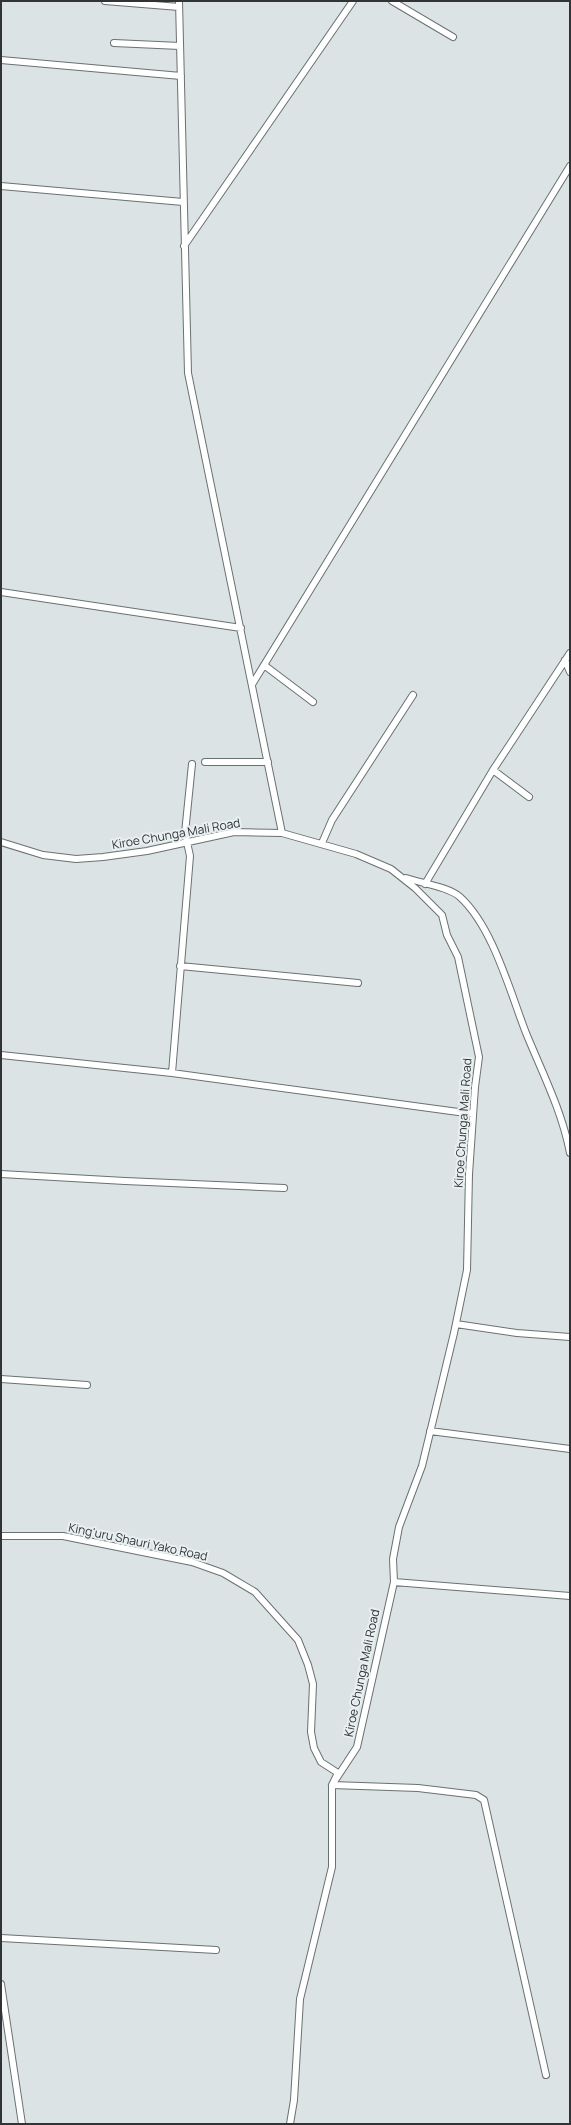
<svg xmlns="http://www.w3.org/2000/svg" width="571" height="2125" font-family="Manrope,sans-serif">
	<rect width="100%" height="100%" fill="#dbe3e4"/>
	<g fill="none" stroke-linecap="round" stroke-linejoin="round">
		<defs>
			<path id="street" d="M105,1L179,7
				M179,1L188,373L282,833
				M392,1L453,37
				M114,43L180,46
				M1,60L181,76
				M1,186L183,202
				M184,246L353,1
				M1,592L241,628
				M565,660L570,672
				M264,665L313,702
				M253,683L570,166
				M205,762H268
				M493,770L529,797
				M1,842L43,855L76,859L103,857L147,851L234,832L282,833L356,854L391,869L415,888L442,915L447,935L458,957L479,1057L475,1087L469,1174L467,1270L454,1333L422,1466L399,1527L393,1559L394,1582L357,1747L332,1785
				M322,843L332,820L413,695
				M406,878C421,883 449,887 460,897C493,927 510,992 526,1033C542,1072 562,1111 570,1153
				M425,884L493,770L570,653
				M180,966L358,983
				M1,1055L172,1073L473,1114
				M172,1073L190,856L185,833L192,764
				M1,1174L125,1181L284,1188
				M456,1324L517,1333L570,1337
				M1,1379L87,1385
				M430,1431L570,1449
				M1,1536H63L192,1562L223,1573L255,1592L298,1640L308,1665L313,1684L311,1732L314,1748L321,1762L338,1773L332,1785V1867L300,1999L294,2100L290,2124
				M394,1582L570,1596
				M332,1785L418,1788L476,1795L484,1800L546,2075
				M1,1938L216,1950
				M1,1984L22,2124"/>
		</defs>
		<!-- street casing -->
		<use href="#street" stroke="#6a7172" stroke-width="8"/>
		<!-- street -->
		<use href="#street" stroke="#fff" stroke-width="6"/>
	</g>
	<g text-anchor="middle" stroke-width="4" stroke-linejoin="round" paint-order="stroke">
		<!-- street labels -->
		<g font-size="12" fill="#313334" stroke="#e9f0f1">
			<text transform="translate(176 834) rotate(-10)" y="4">Kiroe Chunga Mali Road</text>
			<text transform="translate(463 1123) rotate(-86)" y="4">Kiroe Chunga Mali Road</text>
			<text transform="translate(138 1542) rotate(12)" y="4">King'uru Shauri Yako Road</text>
			<text transform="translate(362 1673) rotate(-78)" y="4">Kiroe Chunga Mali Road</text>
		</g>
	</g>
	<!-- border -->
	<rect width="571" height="2125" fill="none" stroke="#313334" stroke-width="4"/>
</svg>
